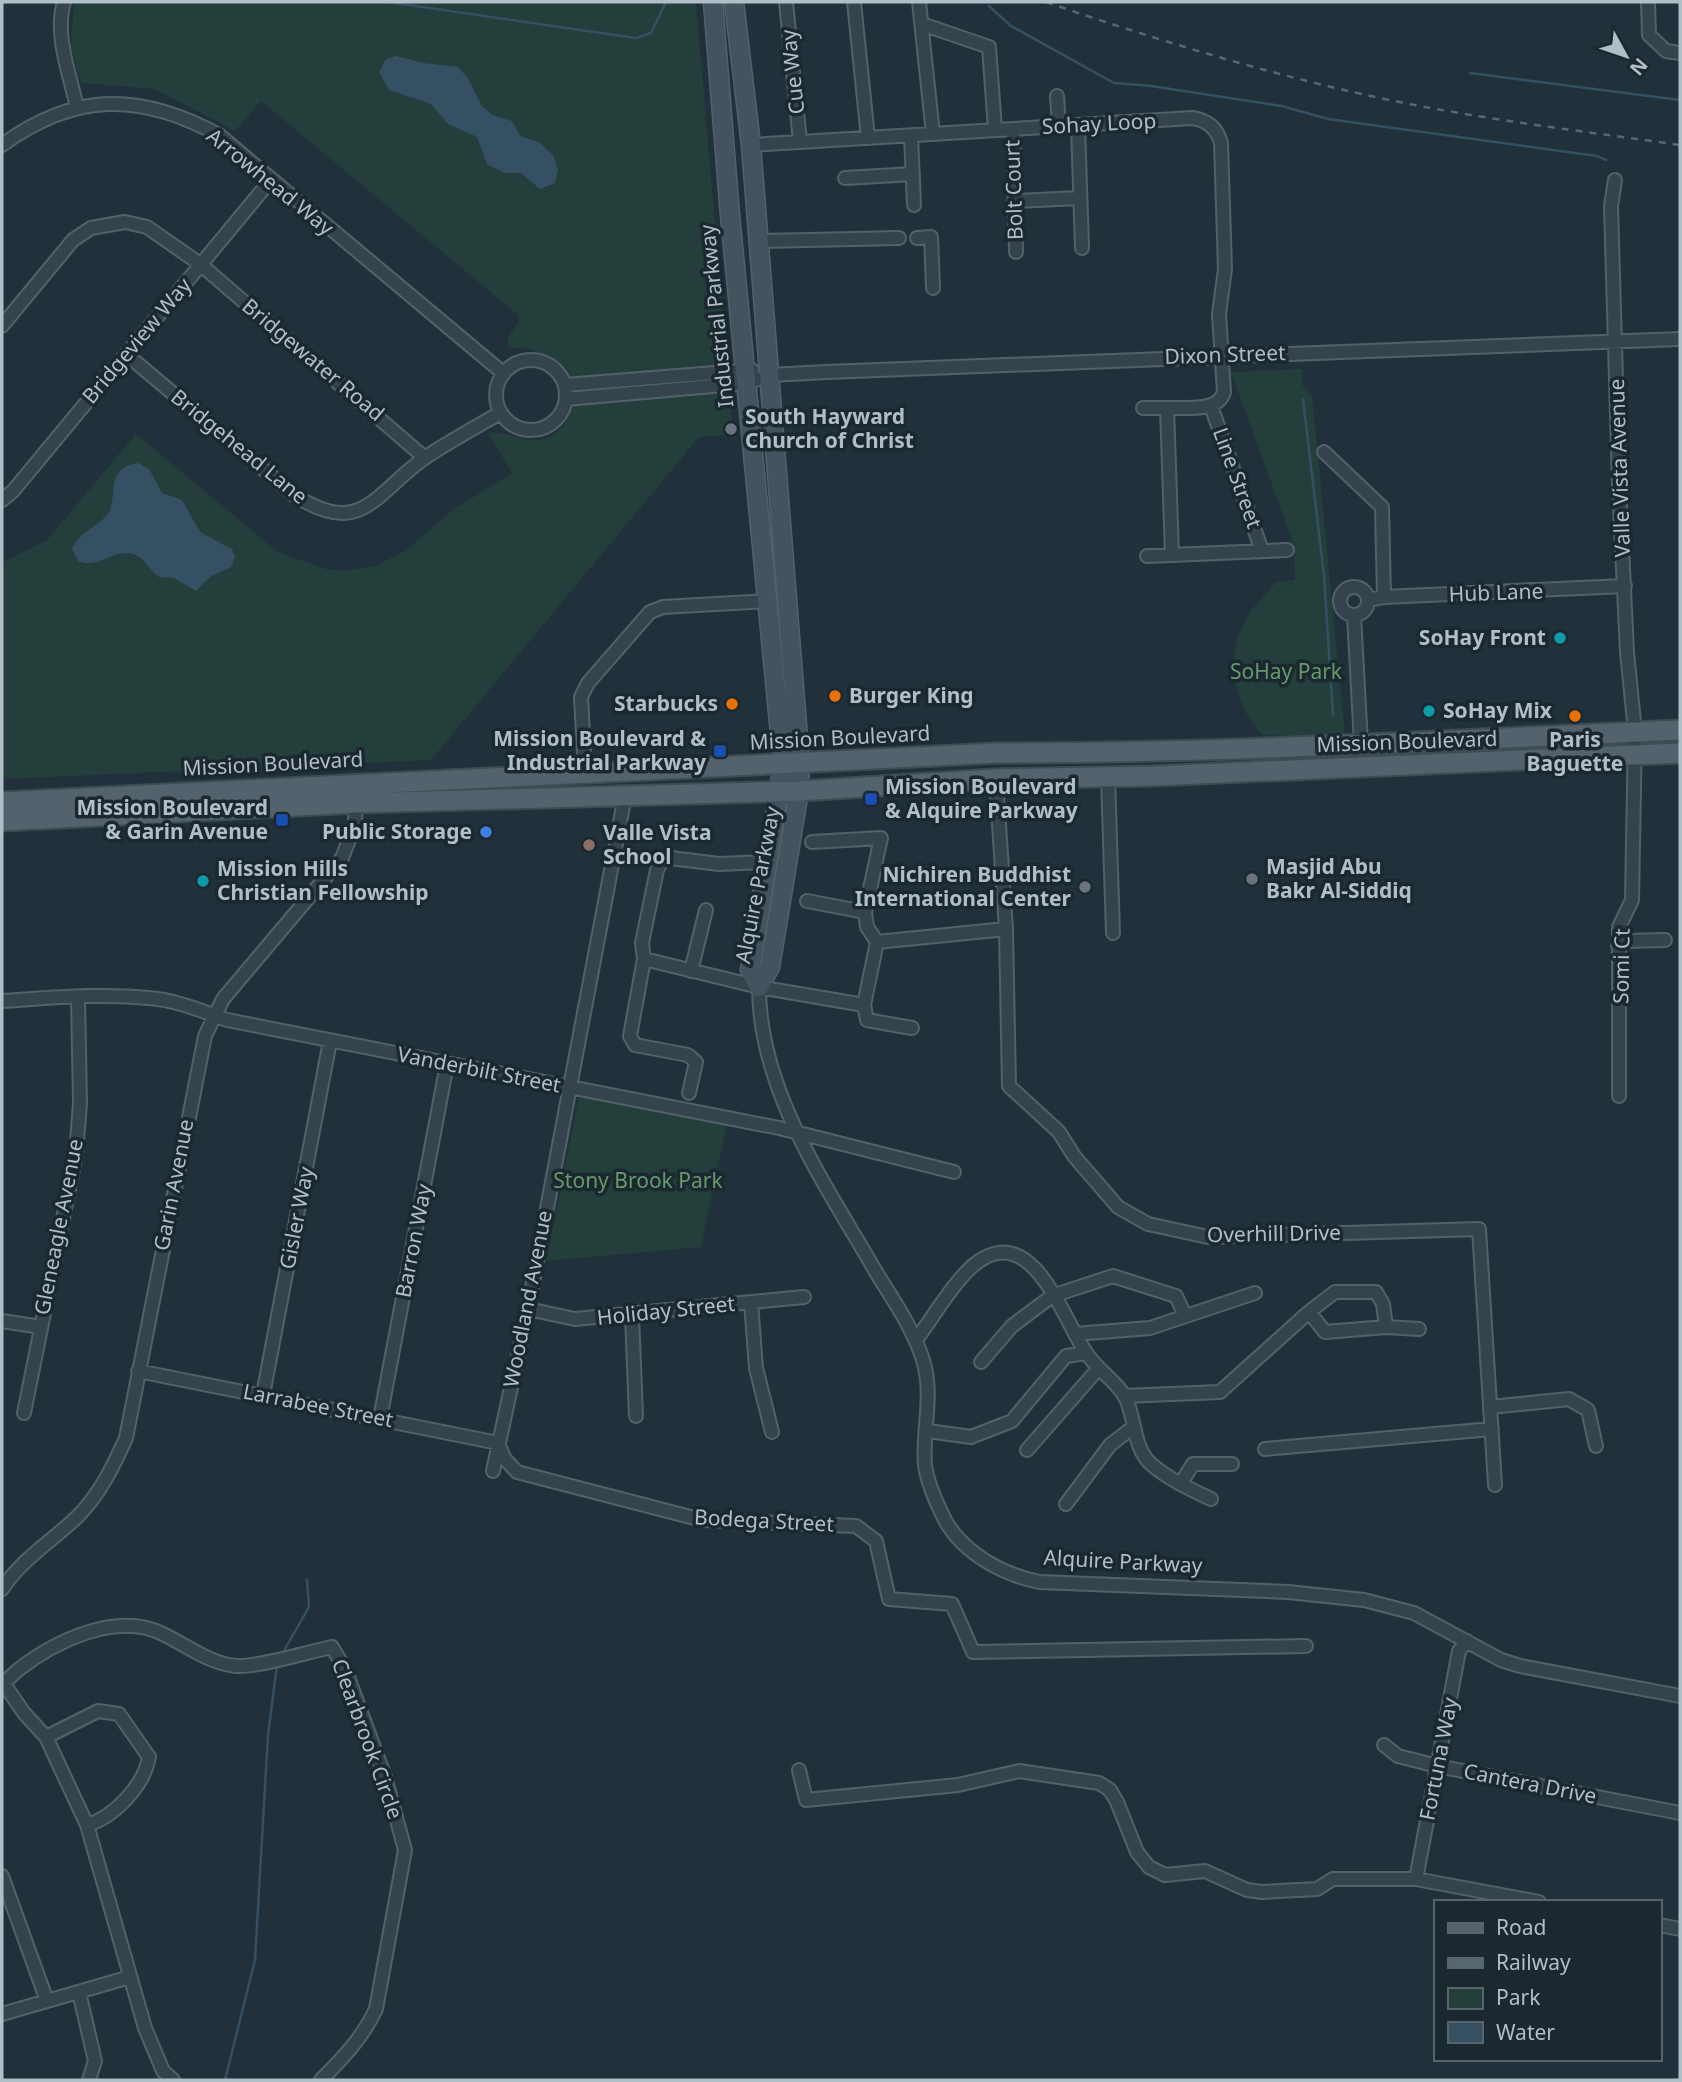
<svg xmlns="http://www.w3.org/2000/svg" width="1682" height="2082" font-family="'Noto Sans',sans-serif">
	<rect width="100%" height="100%" fill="#21313b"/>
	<!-- green -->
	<path fill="#243e3c" d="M74,2H696L733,435L699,437L431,760L2,779V562L47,540L136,434L278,552L325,569L342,571L375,566L405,551L454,509L512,473L488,433C508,430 527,446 547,438C574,427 581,389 563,368C549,352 527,348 508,347V338L519,321L518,315L261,101L235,131L155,89L81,83L71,47Z
		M1302,369V385L1312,395L1345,737L1262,735C1231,700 1223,651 1251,611C1259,600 1268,592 1276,582L1295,580L1294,545L1231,372Z
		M579,1097L727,1123L701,1247L546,1261Z"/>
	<!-- water -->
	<path fill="#355063" d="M396,56L423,63L458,67L467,77L482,106L492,115L512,121L520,136L540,143L553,155L558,169L555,183L540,189L521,173H505L487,164L477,137L448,124L431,104L389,90L379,72L386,59Z
		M138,463L149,469L162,493L182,500L200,532L232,549L235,557L231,567L210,577L196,591L174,578L159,577C149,570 144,557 133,554C113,548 99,570 78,561L72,549C79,532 96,528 107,515C120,499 102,469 138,463Z"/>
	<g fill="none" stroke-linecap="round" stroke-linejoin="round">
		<!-- stream -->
		<path stroke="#355063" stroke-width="2.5" d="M388,2L636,38L651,33L666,2
			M989,6L1011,26L1114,83L1151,86L1282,106L1328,119L1597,156L1606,160
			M1470,73L1680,100
			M1303,399L1324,576L1333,715
			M281,1656L309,1607L307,1580
			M225,2080L255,1960L268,1735L277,1665"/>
		<defs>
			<path id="street" d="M64,2C54,35 70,74 77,108
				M786,2L800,142
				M854,2L868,138
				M919,2L933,134
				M1648,2L1649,35L1666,51L1680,53
				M922,24L989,47L995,129
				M1057,96L1059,127
				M1078,126L1082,248
				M1013,129L1016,252
				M911,136L914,205
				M2,145C75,92 140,92 219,135L503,373
				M751,145L1192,118C1207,120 1217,128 1221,143L1225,269L1219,314L1224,392C1218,413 1185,407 1167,408L1172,555
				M845,178L913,174
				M1615,180L1611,206L1619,484L1627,652L1635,732L1632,900L1619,927V1096
				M1014,201L1080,198
				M917,238L931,237L933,288
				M759,241L899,238
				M2,326L73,240L91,228L125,222L147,227L200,264L425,458
				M126,354L294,495C363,539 374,493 426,457C450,441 476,427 500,413
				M496 395a35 35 0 1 1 70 0a35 35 0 1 1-70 0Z
				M565,385L752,370
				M566,399L747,383L770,375L827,372L1680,339
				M1211,406L1262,551
				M1143,408H1167
				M1324,452L1382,507L1384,597
				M2,500L13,491L270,181
				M1147,556L1287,550
				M1340 601a14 14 0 1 1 28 0a14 14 0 1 1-28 0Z
				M1368,600L1384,597L1625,586
				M1354,615L1361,744
				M585,772L581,697L588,683L650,612L663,607L768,601
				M1108,777L1113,933
				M996,779L1006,929L1009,1086L1059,1132L1074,1156L1118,1207L1148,1224L1208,1237L1479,1229L1495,1485
				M812,842L881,838L865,912L867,927L877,942
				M807,901L865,912
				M877,942L1006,929
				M1618,946L1625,941L1665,940
				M644,959L759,987L864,1005L867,1020L912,1028
				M691,971L706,910
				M759,987C759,1091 826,1185 876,1272C893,1300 913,1328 923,1360C934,1396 922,1429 925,1465C927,1483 937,1504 945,1520C963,1553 1003,1575 1040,1582L1288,1592L1364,1600L1414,1613L1501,1660L1520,1666L1680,1696
				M2,1001C50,998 101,993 149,998C176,1000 202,1011 227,1020L779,1128L954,1172
				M864,1005L877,942
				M689,1093L696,1062L688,1055L635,1045L630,1036L644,959L642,943L657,870L662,860L670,858L719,864L765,862
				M751,1302L756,1368L772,1432
				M528,1309L575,1319L804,1297
				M1309,1312L1335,1292H1376L1383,1304L1386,1327
				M632,1316L636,1416
				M2,1321L41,1327
				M1075,1334L1150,1328L1255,1293
				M916,1340C933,1318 960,1270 984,1258C1035,1230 1063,1318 1085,1351C1095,1368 1114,1379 1124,1395C1136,1415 1132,1447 1151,1464C1168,1479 1192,1490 1211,1499
				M981,1362L1012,1326L1052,1296L1113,1276L1176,1296L1185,1316
				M138,1371L498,1443L504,1458L517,1472L702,1520L856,1526L876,1541L889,1599L952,1604L973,1652L1306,1646
				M263,1395L330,1041
				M1124,1396L1220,1392L1309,1312L1325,1332L1386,1327L1419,1329
				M1491,1407L1569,1399L1588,1410L1596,1446
				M24,1413L76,1154L80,1103L78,997
				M380,1419L447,1064
				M928,1431L971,1437L1012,1421L1066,1356L1086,1353
				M1265,1449L1492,1429
				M1027,1450L1098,1369
				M493,1471L528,1309L625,796
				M1181,1483L1193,1464H1232
				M1066,1504L1110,1445L1132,1428
				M2,1589C22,1559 52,1541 77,1517C100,1494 113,1467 126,1438L205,1036L223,999L342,858L355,824L356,797
				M2,1684C8,1680 12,1675 18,1670C55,1641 117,1611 163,1634C186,1645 210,1664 237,1666C260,1667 307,1652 332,1647L345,1669L385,1777L405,1850L376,2009C363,2037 343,2058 321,2080
				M4,1684L24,1713L46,1737L87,1825L145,2028L163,2071L173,2080
				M46,1737L98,1711L119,1714L149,1757C144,1786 114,1817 87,1825
				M1384,1745L1398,1756L1437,1766L1680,1813
				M799,1770L806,1800L958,1785L1019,1771L1099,1783L1110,1790L1117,1802L1137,1852L1149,1867L1165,1875L1205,1871L1247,1890L1262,1892L1317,1889L1333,1879H1416L1539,1902
				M2,1876L47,2001
				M1416,1879L1459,1651L1467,1641
				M1659,1925L1680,1929
				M79,1992L95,2061L89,2080
				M2,2014L130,1977"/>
			<path id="secondary" d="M713,2L730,215L783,764L750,970L759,987
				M734,2L751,145L800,763L799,791L770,967L759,987"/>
			<path id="primary" d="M2,802L996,753C1225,753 1452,740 1680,730
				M2,821L356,803L799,791L996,779L1153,776L1680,753"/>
		</defs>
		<!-- street casing -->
		<use href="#street" stroke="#536169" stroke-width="16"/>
		<!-- secondary casing -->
		<use href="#secondary" stroke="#536169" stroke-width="21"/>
		<!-- primary casing -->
		<use href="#primary" stroke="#3e4c54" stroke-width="23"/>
		<!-- street -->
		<use href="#street" stroke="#35434c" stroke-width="12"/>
		<!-- secondary -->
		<use href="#secondary" stroke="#43535f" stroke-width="18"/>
		<!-- primary -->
		<use href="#primary" stroke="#53626c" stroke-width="19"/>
		<!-- rail -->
		<path stroke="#576873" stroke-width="2.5" stroke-dasharray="7 7" stroke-linecap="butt" d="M1046,2C1151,38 1258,71 1366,95C1470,118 1575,130 1680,145"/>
	</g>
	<!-- markers -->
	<g fill="#6b7280" stroke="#1b2830" stroke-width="2.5">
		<circle cx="731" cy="429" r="7"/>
		<circle cx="1252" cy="879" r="7"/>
		<circle cx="1085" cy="887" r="7"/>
	</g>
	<g fill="#0f9aa8" stroke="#1b2830" stroke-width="2.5">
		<circle cx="1560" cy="638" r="7"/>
		<circle cx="1429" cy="711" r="7"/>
		<circle cx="203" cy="881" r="7"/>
	</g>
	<g fill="#e8710a" stroke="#1b2830" stroke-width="2.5">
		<circle cx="835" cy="696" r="7"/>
		<circle cx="732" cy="704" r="7"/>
		<circle cx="1575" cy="716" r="7"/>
	</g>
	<g fill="#1a4fb4" stroke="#1b2830" stroke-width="2.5">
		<rect x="713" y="744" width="14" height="14" rx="3.5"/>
		<rect x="864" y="792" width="14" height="14" rx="3.5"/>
		<rect x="275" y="813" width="14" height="14" rx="3.5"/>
	</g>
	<circle fill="#3f7fe0" stroke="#1b2830" stroke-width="2.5" cx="486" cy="832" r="7"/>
	<circle fill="#8d6e63" stroke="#1b2830" stroke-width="2.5" cx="589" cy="845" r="7"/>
	<g text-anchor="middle" stroke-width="7" stroke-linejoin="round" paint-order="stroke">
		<!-- street labels -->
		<g font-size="21" fill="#b0bec7" stroke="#1b2830">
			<text transform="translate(793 72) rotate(-96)" y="7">Cue Way</text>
			<text transform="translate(1099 124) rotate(-3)" y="7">Sohay Loop</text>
			<text transform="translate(270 182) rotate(39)" y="7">Arrowhead Way</text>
			<text transform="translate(1014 190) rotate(-92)" y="7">Bolt Court</text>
			<text transform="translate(717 316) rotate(-96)" y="7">Industrial Parkway</text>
			<text transform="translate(137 341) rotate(-50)" y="7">Bridgeview Way</text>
			<text transform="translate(1225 355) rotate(-2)" y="7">Dixon Street</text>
			<text transform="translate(313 360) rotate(40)" y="7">Bridgewater Road</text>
			<text transform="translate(239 447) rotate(39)" y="7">Bridgehead Lane</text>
			<text transform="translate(1620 468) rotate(-92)" y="7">Valle Vista Avenue</text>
			<text transform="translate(1237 478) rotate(70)" y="7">Line Street</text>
			<text transform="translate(1496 593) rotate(-2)" y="7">Hub Lane</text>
			<text transform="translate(840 738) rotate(-3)" y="7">Mission Boulevard</text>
			<text transform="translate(1407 742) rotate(-2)" y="7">Mission Boulevard</text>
			<text transform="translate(273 764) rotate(-3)" y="7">Mission Boulevard</text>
			<text transform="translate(758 885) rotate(-79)" y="7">Alquire Parkway</text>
			<text transform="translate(1622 966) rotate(-89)" y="7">Somi Ct</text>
			<text transform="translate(479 1070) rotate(11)" y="7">Vanderbilt Street</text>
			<text transform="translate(174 1185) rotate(-79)" y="7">Garin Avenue</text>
			<text transform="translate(297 1218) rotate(-79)" y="7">Gisler Way</text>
			<text transform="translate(59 1227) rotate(-79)" y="7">Gleneagle Avenue</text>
			<text transform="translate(1274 1234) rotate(-1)" y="7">Overhill Drive</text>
			<text transform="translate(414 1241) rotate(-79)" y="7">Barron Way</text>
			<text transform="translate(528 1299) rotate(-79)" y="7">Woodland Avenue</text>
			<text transform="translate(666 1311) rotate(-6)" y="7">Holiday Street</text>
			<text transform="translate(318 1406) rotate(11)" y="7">Larrabee Street</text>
			<text transform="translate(764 1521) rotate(3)" y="7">Bodega Street</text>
			<text transform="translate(1123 1562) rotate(3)" y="7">Alquire Parkway</text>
			<text transform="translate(367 1739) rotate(70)" y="7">Clearbrook Circle</text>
			<text transform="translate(1439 1759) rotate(-79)" y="7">Fortuna Way</text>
			<text transform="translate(1530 1784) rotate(11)" y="7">Cantera Drive</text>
		</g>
		<!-- poi labels -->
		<g font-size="21" font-weight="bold" fill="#b0bec7" stroke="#1b2830" text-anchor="start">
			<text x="745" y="424">South Hayward<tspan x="745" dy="24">Church of Christ</tspan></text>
			<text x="1546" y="645" text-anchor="end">SoHay Front</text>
			<text x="849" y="703">Burger King</text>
			<text x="718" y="711" text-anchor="end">Starbucks</text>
			<text x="1443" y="718">SoHay Mix</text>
			<text x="706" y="746" text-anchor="end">Mission Boulevard &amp;<tspan x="706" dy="24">Industrial Parkway</tspan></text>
			<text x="1575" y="747" text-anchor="middle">Paris<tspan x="1575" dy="24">Baguette</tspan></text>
			<text x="885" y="794">Mission Boulevard<tspan x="885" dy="24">&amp; Alquire Parkway</tspan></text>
			<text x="268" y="815" text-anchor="end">Mission Boulevard<tspan x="268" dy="24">&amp; Garin Avenue</tspan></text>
			<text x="472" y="839" text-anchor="end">Public Storage</text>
			<text x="603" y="840">Valle Vista<tspan x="603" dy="24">School</tspan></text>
			<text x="1266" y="874">Masjid Abu<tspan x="1266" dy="24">Bakr Al-Siddiq</tspan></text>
			<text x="217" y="876">Mission Hills<tspan x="217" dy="24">Christian Fellowship</tspan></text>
			<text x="1071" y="882" text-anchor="end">Nichiren Buddhist<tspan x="1071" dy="24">International Center</tspan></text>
		</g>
		<!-- park labels -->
		<g font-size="21" fill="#679969" stroke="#1b2830">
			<text x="1286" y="679">SoHay Park</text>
			<text x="638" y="1188">Stony Brook Park</text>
		</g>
	</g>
	<!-- border -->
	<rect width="1682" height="2082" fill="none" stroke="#b0bec7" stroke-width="7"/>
	<!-- legend -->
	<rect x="1434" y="1900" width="228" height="161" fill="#1b2830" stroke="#57646c" stroke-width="2"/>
	<rect x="1448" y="1923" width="35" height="10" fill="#53626c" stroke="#57646c" stroke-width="2"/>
	<text x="1496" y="1935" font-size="21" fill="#b0bec7">Road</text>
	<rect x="1448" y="1958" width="35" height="10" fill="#576873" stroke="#57646c" stroke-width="2"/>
	<text x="1496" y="1970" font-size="21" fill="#b0bec7">Railway</text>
	<rect x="1448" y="1988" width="35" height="21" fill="#243e3c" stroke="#57646c" stroke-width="2"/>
	<text x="1496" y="2005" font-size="21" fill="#b0bec7">Park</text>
	<rect x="1448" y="2022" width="35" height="21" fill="#355063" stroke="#57646c" stroke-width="2"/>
	<text x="1496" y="2040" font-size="21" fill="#b0bec7">Water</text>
	<!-- north arrow -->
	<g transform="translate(1626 56) rotate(130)" stroke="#1b2830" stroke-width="5" paint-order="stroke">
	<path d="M0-5L12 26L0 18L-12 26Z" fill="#b0bec7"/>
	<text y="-10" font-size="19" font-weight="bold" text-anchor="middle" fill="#b0bec7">N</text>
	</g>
</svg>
